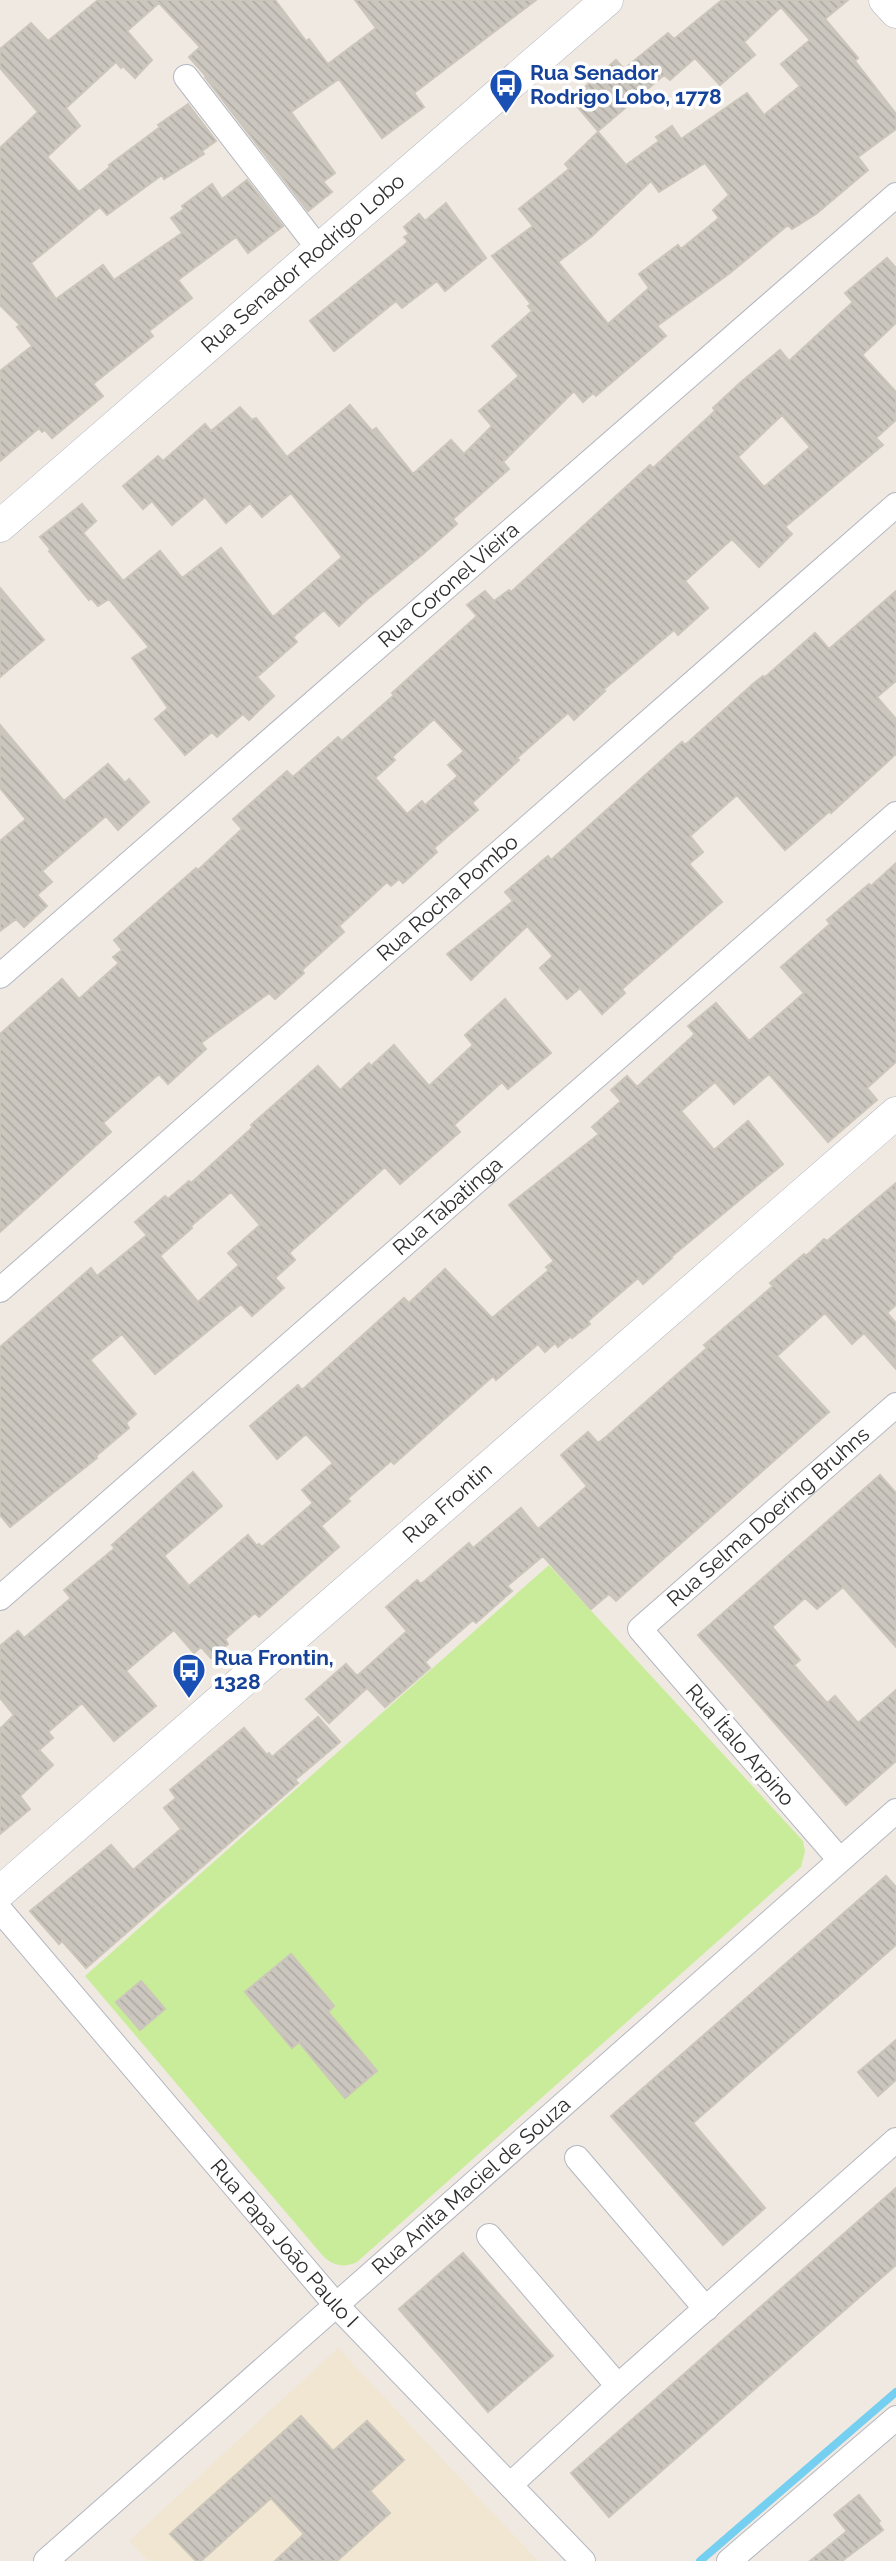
<svg xmlns="http://www.w3.org/2000/svg" width="896" height="2561" font-family="Raleway,sans-serif">
	<defs>
		<pattern id="building-back-hatch" width="6" height="6" patternUnits="userSpaceOnUse" patternTransform="scale(1.75)"><rect width="6" height="6" fill="#cbc7bf"/><path d="M-1 5l2 2M0 0l6 6M5-1l2 2" fill="none" stroke="#afaba4"/></pattern>
	</defs>
	<rect width="100%" height="100%" fill="#efe9e1"/>
	<!-- education -->
	<path fill="#f0e6d1" d="M338,2348L538,2561H148L129,2541Z"/>
	<!-- pitch -->
	<path fill="#c9ec9a" d="M549,1565L803,1841L805,1851L801,1867L357,2262C344,2268 333,2266 323,2256L85,1976Z"/>
	<g fill="none" stroke-linecap="round" stroke-linejoin="round">
		<!-- stream -->
		<path stroke="#75cff0" stroke-width="8" d="M700,2561L896,2392"/>
	</g>
	<!-- building -->
	<path fill="url(#building-back-hatch)" stroke="#cbc5ba" stroke-width="2" fill-rule="evenodd" d="M98,0H275L306,41L309,39L330,67L328,64L376,28L355,0H536L414,93L424,107L382,138L339,79L291,112L335,173L323,182L332,192L308,211L205,77L206,76L189,57L200,47L159,3L127,31L152,60L135,78L123,66L121,68L116,62L66,108L80,126L47,157L79,192L110,167L109,165L160,127L158,125L188,104L216,141L202,151L204,154L164,179L162,175L107,215L100,207L31,263L56,299L103,265L114,280L182,233L171,218L184,209L182,206L212,184L222,199L247,180L283,226L248,253L236,237L178,280L192,298L149,331L153,336L93,384L103,396L52,438L45,430L42,432L39,428L0,461V371L32,346L17,327L20,325L0,305V148L38,112L0,68V49L31,23L48,41Z
		M722,0H848L825,19L858,58L855,61L896,114V129L858,157L868,170L816,214L792,229L788,225L730,273L657,326L666,336L596,396L593,393L583,402L574,391L503,462L509,469L453,519L457,524L423,554L365,601L339,626L324,610L293,637L297,642L257,677L274,696L249,720L243,714L217,737L212,732L185,755L155,719L168,708L132,658L149,647L109,599L98,606L91,598L89,600L49,551L51,550L40,537L82,504L96,521L83,533L123,581L160,551L182,578L221,548L273,617L342,557L291,493L262,517L250,503L226,523L205,497L172,525L152,501L143,509L123,486L158,456L163,461L205,424L211,431L240,407L252,420L256,418L287,457L350,405L372,431L376,428L413,474L451,440L464,454L492,426L479,411L519,376L492,346L532,311L528,306L531,304L492,256L533,226L519,209L569,169L565,164L598,132L626,165L659,141L656,137L672,126L681,139L747,93L764,115L800,86L781,64L810,40L781,7L744,42L755,55L720,85L695,58L670,80L664,75L598,131L571,99L616,60L624,69L668,33L674,39ZM705,163L729,195L713,210L719,218L681,249L678,245L639,274L649,288L608,324L558,262L592,236L651,181L659,192Z
		M446,203L486,258L445,291L437,281L402,308L396,301L334,351L310,321L408,242L404,237L409,234L404,227L419,214L425,221Z
		M887,258L896,268V323L862,355L896,392V420L876,438L883,445L785,527L792,534L759,567L732,539L685,581L708,608L678,635L674,630L603,690L605,691L574,720L568,713L517,758L519,760L472,803L478,810L434,848L437,852L403,883L399,879L391,886L387,882L339,926L344,932L302,970L304,973L275,999L269,993L201,1043L206,1049L168,1084L159,1074L103,1123L111,1132L0,1232V1034L62,979L79,999L119,963L113,957L122,950L114,940L196,868L198,870L242,829L233,819L287,771L293,777L338,737L342,741L394,695L392,693L477,616L467,605L485,591L494,601L509,590L511,592L650,465L653,468L715,411L713,408L741,382L780,350L789,361L853,302L845,293ZM782,415L810,447L764,487L738,457ZM434,719L464,751L448,765L458,776L425,805L422,801L407,814L375,778L395,760L392,757Z
		M0,588L44,640L0,677Z
		M896,591V681L877,697L896,719V754L831,813L830,811L785,850L737,795L690,836L703,852L689,864L722,902L622,989L625,993L602,1014L580,988L567,999L540,968L553,956L527,926L471,980L447,954L513,901L505,892L548,856L551,860L682,742L685,745L754,683L763,676L764,678L815,633L829,649Z
		M0,725L64,801L108,764L125,783L129,779L149,802L118,830L106,816L42,871L52,882L37,895L47,906L24,927L16,919L0,931V841L26,819L0,788Z
		M896,863V1062L867,1088L877,1100L828,1142L769,1074L734,1104L715,1082L681,1111L714,1150L748,1121L783,1164L671,1257L672,1258L643,1284L638,1278L588,1321L590,1324L572,1338L571,1336L558,1347L555,1343L545,1352L538,1344L496,1380L493,1376L394,1464L391,1461L347,1499L350,1501L321,1526L339,1547L259,1617L255,1613L225,1639L228,1644L211,1658L201,1647L194,1653L174,1630L126,1671L156,1706L114,1741L82,1703L48,1732L53,1738L39,1750L53,1765L20,1796L30,1809L0,1834V1729L14,1715L0,1698V1646L18,1631L24,1638L71,1598L64,1590L115,1548L112,1545L193,1472L222,1506L164,1556L189,1586L248,1535L257,1546L259,1544L262,1547L313,1503L302,1490L333,1463L306,1434L277,1459L250,1426L298,1385L302,1390L404,1298L409,1303L445,1269L492,1318L549,1270L546,1267L554,1261L509,1205L599,1134L592,1127L621,1101L611,1090L627,1076L637,1087L695,1034L688,1026L716,1003L749,1041L804,993L781,967L830,924L827,920L869,884L871,886Z
		M505,999L551,1053L508,1089L502,1082L454,1125L460,1132L400,1184L385,1167L289,1253L295,1260L275,1278L284,1288L252,1316L241,1304L155,1374L122,1334L90,1360L136,1414L126,1423L129,1428L96,1456L97,1458L10,1527L0,1515V1347L91,1268L97,1276L147,1235L135,1222L165,1196L168,1199L189,1181L191,1183L253,1127L251,1125L318,1066L340,1090L369,1063L371,1066L394,1045L429,1086L473,1045L465,1035ZM231,1192L260,1225L228,1253L239,1265L198,1302L160,1256L192,1228L191,1226Z
		M896,1183V1305L887,1313L896,1323V1369L864,1333L852,1344L825,1313L777,1356L829,1412L616,1601L609,1594L591,1609L543,1556L507,1586L512,1591L476,1623L473,1620L425,1662L430,1668L385,1707L367,1688L329,1723L306,1699L346,1664L357,1676L407,1631L386,1607L417,1580L421,1584L469,1543L473,1548L521,1508L538,1529L587,1486L561,1455L588,1432L598,1443L607,1436L707,1348L704,1345L773,1286L770,1283L804,1254L806,1256L824,1239L827,1241Z
		M880,1475L896,1493V1647L843,1587L817,1609L805,1598L772,1627L800,1660L794,1665L827,1703L835,1696L858,1723L896,1690V1761L846,1805L698,1635Z
		M318,1717L340,1742L295,1780L298,1783L86,1968L62,1941L59,1944L30,1911L111,1845L133,1870L181,1829L164,1808L176,1798L170,1790L244,1728L267,1755L269,1753L272,1757Z
		M886,1876L896,1887V1945L693,2123L765,2208L723,2245L611,2116Z
		M291,1954L334,2006L328,2012L377,2071L345,2098L299,2042L292,2048L245,1992Z
		M141,1981L165,2009L140,2030L116,2002Z
		M896,2040V2080L878,2096L858,2072Z
		M896,2188V2265L609,2517L571,2473Z
		M463,2253L553,2356L488,2412L399,2309Z
		M301,2416L333,2451L367,2421L404,2460L370,2491L390,2513L337,2561H275L304,2534L271,2498L201,2561H196L170,2534Z
		M859,2495L880,2521L878,2523L883,2530L842,2561H810L847,2531L834,2515Z"/>
	<g fill="none" stroke-linecap="round" stroke-linejoin="round">
		<defs>
			<g id="minor">
				<path d="M186,77L319,249"/>
				<path id="s1" d="M0,976L896,195"/>
				<path id="s2" d="M0,1290L896,505"/>
				<path id="s3" d="M0,1598L896,814"/>
				<path id="s4" d="M840,1860L640,1629L896,1405"/>
				<path id="s5" d="M0,1910L336,2305L583,2561"/>
				<path d="M577,2158L706,2309"/>
				<path d="M489,2236L618,2386"/>
				<path d="M510,2485L618,2386L896,2140"/>
				<path id="s6" d="M46,2561L896,1811"/>
				<path d="M729,2561L896,2418"/>
			</g>
			<g id="tertiary">
				<path d="M885,0L896,12"/>
				<path id="s7" d="M0,526L607,0"/>
				<path id="s8" d="M0,1892L896,1113"/>
			</g>
		</defs>
		<!-- minor casing -->
		<use href="#minor" stroke="#b4b7c1" stroke-width="26"/>
		<!-- tertiary casing -->
		<use href="#tertiary" stroke="#b4b7c1" stroke-width="33"/>
		<!-- minor -->
		<use href="#minor" stroke="#fff" stroke-width="24"/>
		<!-- tertiary -->
		<use href="#tertiary" stroke="#fff" stroke-width="32"/>
	</g>
	<!-- icons -->
	<defs>
		<symbol id="bus-pin" viewBox="-11 -11 22 30"><path d="M0 17L-7.5 6A9.5 9.5 0 1 1 7.5 6Z" fill="#1a4fb4" stroke="#fff"/><path d="M-5-6H5V4H4V6H2V4H-2V6H-4V4H-5ZM-3.5-4V0h7V-4ZM-3.5 1.2v1.5H-2V1.2ZM2 1.2v1.5H3.5V1.2Z" fill="#fff"/></symbol>
	</defs>
	<g fill-rule="evenodd">
		<use href="#bus-pin" x="487" y="66" width="38" height="52"/>
		<use href="#bus-pin" x="170" y="1651" width="38" height="52"/>
	</g>
	<g text-anchor="middle" stroke-width="7" stroke-linejoin="round" paint-order="stroke">
		<!-- transit labels -->
		<g font-size="21" font-weight="bold" fill="#164399" stroke="#fff" text-anchor="start">
			<text x="530" y="80">Rua Senador<tspan x="530" dy="24">Rodrigo Lobo, 1778</tspan></text>
			<text x="214" y="1665">Rua Frontin,<tspan x="214" dy="24">1328</tspan></text>
		</g>
		<!-- street labels -->
		<g font-size="21" fill="#2e2e2e" stroke="#fff">
			<text dy="7" stroke="none"><textPath href="#s7" startOffset="401">Rua Senador Rodrigo Lobo</textPath></text>
			<text dy="7" stroke="none"><textPath href="#s1" startOffset="595">Rua Coronel Vieira</textPath></text>
			<text dy="7" stroke="none"><textPath href="#s2" startOffset="595">Rua Rocha Pombo</textPath></text>
			<text dy="7" stroke="none"><textPath href="#s3" startOffset="595">Rua Tabatinga</textPath></text>
			<text dy="7" stroke="none"><textPath href="#s8" startOffset="593">Rua Frontin</textPath></text>
			<text dy="7" stroke="none"><textPath href="#s4" startOffset="476">Rua Selma Doering Bruhns</textPath></text>
			<text transform="translate(740 1745) rotate(49)" y="7">Rua Ítalo Arpino</text>
			<text dy="7" stroke="none"><textPath href="#s6" startOffset="567">Rua Anita Maciel de Souza</textPath></text>
			<text dy="7" stroke="none"><textPath href="#s5" startOffset="438">Rua Papa João Paulo I</textPath></text>
		</g>
	</g>
</svg>
